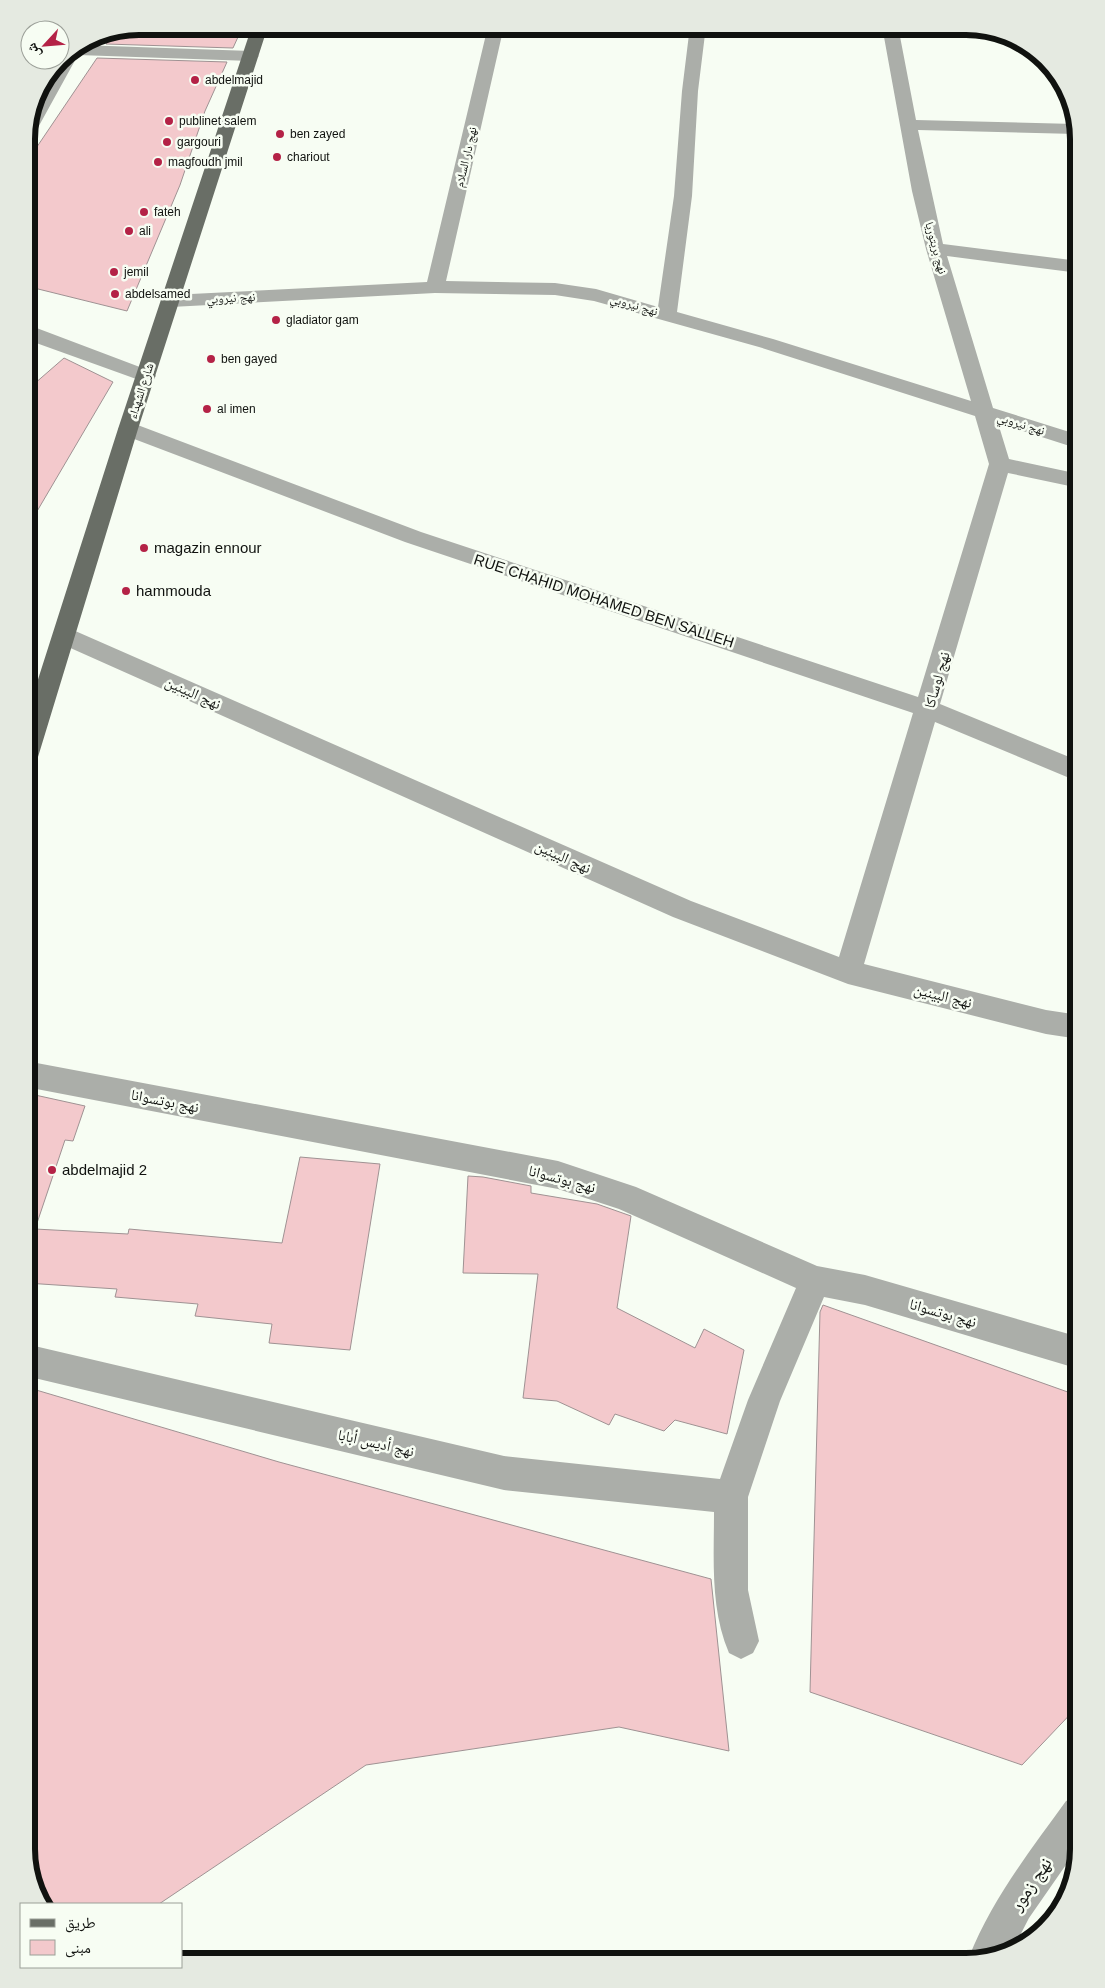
<svg xmlns="http://www.w3.org/2000/svg" width="1105" height="1988" font-family="Arial,'Noto Naskh Arabic',sans-serif">
	<rect width="100%" height="100%" fill="#f7fdf3"/>
	<!-- building -->
	<path fill="#f3c9cc" stroke="#9f9293" d="M138,26H243L233,48L106,44L114,31Z
		M97,58L227,62L205,111L180,185L127,311L26,286V163Z
		M64,358L113,382L26,530V391Z
		M26,1093L85,1106L73,1141L65,1140L35,1229L128,1234L129,1229L282,1243L300,1157L380,1164L350,1350L269,1343L272,1324L195,1316L198,1304L115,1297L117,1289L26,1283Z
		M468,1176L483,1177L531,1186V1193L597,1204L631,1216L617,1308L695,1348L704,1329L744,1350L727,1434L675,1420L664,1431L615,1414L609,1425L557,1401L523,1398L538,1274L463,1273Z
		M823,1305L1079,1396V1705L1022,1765L810,1692L820,1312Z
		M26,1387L279,1462L711,1579L729,1751L619,1727L366,1765L159,1904H42L38,1899L26,1850Z"/>
	<g fill="none" stroke-linecap="round" stroke-linejoin="round">
		<!-- minor -->
		<path fill="#abaea9" fill-rule="evenodd" d="M488,26H504L446,281L555,283L596,289L658,307L674,196L682,91L690,26H706L698,91L692,196L677,312L773,339L971,401L926,249L912,191L882,26H898L916,120L1075,124L1076,134L918,130L943,244L1079,261V273L947,256L993,408L1079,435V449L998,423L1009,459L1079,474V488L1008,473L940,704L1079,761V782L935,722L864,964L1046,1010L1079,1015V1039L1046,1034L848,984L673,917L57,642L53,636L57,630L65,628L73,630L691,901L839,957L913,713L405,542L121,434L118,429L121,424L128,422L135,424L421,532L918,697L989,464L975,416L759,347L594,301L555,295L435,293L171,307L164,305L161,301L164,297L171,295L427,282Z
			M80,45L251,51L259,56L251,61L78,55L35,133L32,137L26,138L34,105L59,60Z
			M26,324L153,372L156,376L153,380L146,382L139,380L39,344L26,338Z
			M26,1061L558,1161L636,1187L817,1266L865,1275L1079,1337V1369L865,1305L824,1297L780,1401L748,1497V1590L759,1641L753,1653L741,1659L729,1653C710,1609 714,1559 714,1512L504,1490L26,1376V1344L504,1456L720,1479L748,1400L796,1288L619,1209L558,1189L26,1087Z
			M1079,1795V1846L1029,1918L1012,1951L970,1961L969,1957C992,1899 1030,1851 1066,1801Z"/>
		<!-- major -->
		<path fill="#696e66" fill-rule="evenodd" d="M252,26H268L138,429L38,757L35,764L26,766V717L118,429Z"/>
	</g>
	<!-- markers -->
	<g fill="#b42246" stroke="#f7fdf3" stroke-width="2">
		<circle cx="195" cy="80" r="5"/>
		<circle cx="169" cy="121" r="5"/>
		<circle cx="280" cy="134" r="5"/>
		<circle cx="167" cy="142" r="5"/>
		<circle cx="277" cy="157" r="5"/>
		<circle cx="158" cy="162" r="5"/>
		<circle cx="144" cy="212" r="5"/>
		<circle cx="129" cy="231" r="5"/>
		<circle cx="114" cy="272" r="5"/>
		<circle cx="115" cy="294" r="5"/>
		<circle cx="276" cy="320" r="5"/>
		<circle cx="211" cy="359" r="5"/>
		<circle cx="207" cy="409" r="5"/>
		<circle cx="144" cy="548" r="5"/>
		<circle cx="126" cy="591" r="5"/>
		<circle cx="52" cy="1170" r="5"/>
	</g>
	<g text-anchor="middle" stroke-width="5" stroke-linejoin="round" paint-order="stroke">
		<!-- far-poi labels -->
		<g font-size="12" fill="#10120f" stroke="#f7fdf3" text-anchor="start">
			<text x="205" y="84">abdelmajid</text>
			<text x="179" y="125">publinet salem</text>
			<text x="290" y="138">ben zayed</text>
			<text x="177" y="146">gargouri</text>
			<text x="287" y="161">chariout</text>
			<text x="168" y="166">magfoudh jmil</text>
			<text x="154" y="216">fateh</text>
			<text x="139" y="235">ali</text>
			<text x="124" y="276">jemil</text>
			<text x="125" y="298">abdelsamed</text>
			<text x="286" y="324">gladiator gam</text>
			<text x="221" y="363">ben gayed</text>
			<text x="217" y="413">al imen</text>
		</g>
		<!-- far-street labels -->
		<g font-size="12" fill="#10120f" stroke="#f7fdf3">
			<text transform="translate(466 157) rotate(-77)" y="4">نهج دار السلام</text>
			<text transform="translate(936 248) rotate(75)" y="4">نهج بريتوريا</text>
			<text transform="translate(231 298) rotate(-3)" y="4">نهج نيروبي</text>
			<text transform="translate(634 305) rotate(16)" y="4">نهج نيروبي</text>
			<text transform="translate(141 391) rotate(-72)" y="4">شارع الشهداء</text>
			<text transform="translate(1021 424) rotate(17)" y="4">نهج نيروبي</text>
		</g>
		<!-- poi labels -->
		<g font-size="15" fill="#10120f" stroke="#f7fdf3" text-anchor="start">
			<text x="154" y="553">magazin ennour</text>
			<text x="136" y="596">hammouda</text>
			<text x="62" y="1175">abdelmajid 2</text>
		</g>
		<!-- street labels -->
		<g font-size="15" fill="#10120f" stroke="#f7fdf3">
			<text transform="translate(604 601) rotate(18)" y="5">RUE CHAHID MOHAMED BEN SALLEH</text>
			<text transform="translate(937 680) rotate(-74)" y="5">نهج لوساكا</text>
			<text transform="translate(193 693) rotate(24)" y="5">نهج البينين</text>
			<text transform="translate(563 857) rotate(24)" y="5">نهج البينين</text>
			<text transform="translate(943 996) rotate(14)" y="5">نهج البينين</text>
			<text transform="translate(165 1101) rotate(11)" y="5">نهج بوتسوانا</text>
			<text transform="translate(562 1179) rotate(15)" y="5">نهج بوتسوانا</text>
			<text transform="translate(943 1313) rotate(16)" y="5">نهج بوتسوانا</text>
			<text transform="translate(376 1443) rotate(13)" y="5">نهج أديس أبابا</text>
		</g>
		<!-- near-street labels -->
		<g font-size="18" fill="#10120f" stroke="#f7fdf3">
			<text transform="translate(1031 1884) rotate(-56)" y="6">نهج زمور</text>
		</g>
	</g>
	<!-- crop -->
	<path d="M0 0H1105V1988H0ZM139 35H966A104 104 0 0 1 1070 139V1849A104 104 0 0 1 966 1953H139A104 104 0 0 1 35 1849V139A104 104 0 0 1 139 35Z" fill="#e5eae1" fill-rule="evenodd"/>
	<path fill="none" stroke="#10120f" stroke-width="6" d="M139 35H966A104 104 0 0 1 1070 139V1849A104 104 0 0 1 966 1953H139A104 104 0 0 1 35 1849V139A104 104 0 0 1 139 35Z"/>
	<!-- legend -->
	<rect x="20" y="1903" width="162" height="65" fill="#f7fdf3" stroke="#9b9f98"/>
	<rect x="30" y="1919" width="25" height="8" fill="#696e66" stroke="#9b9f98"/>
	<text x="65" y="1928" font-size="15" fill="#10120f">طريق</text>
	<rect x="30" y="1940" width="25" height="15" fill="#f3c9cc" stroke="#9b9f98"/>
	<text x="65" y="1953" font-size="15" fill="#10120f">مبنى</text>
	<!-- north arrow -->
	<g transform="translate(45 45) rotate(244)"><circle r="24" fill="#f7fdf3" stroke="#9b9f98"/>
	<path d="M0-4L9 19L0 12L-9 19Z" fill="#b42246"/>
	<text y="-8" font-size="14" font-weight="bold" text-anchor="middle" fill="#10120f">ش</text>
	</g>
</svg>
